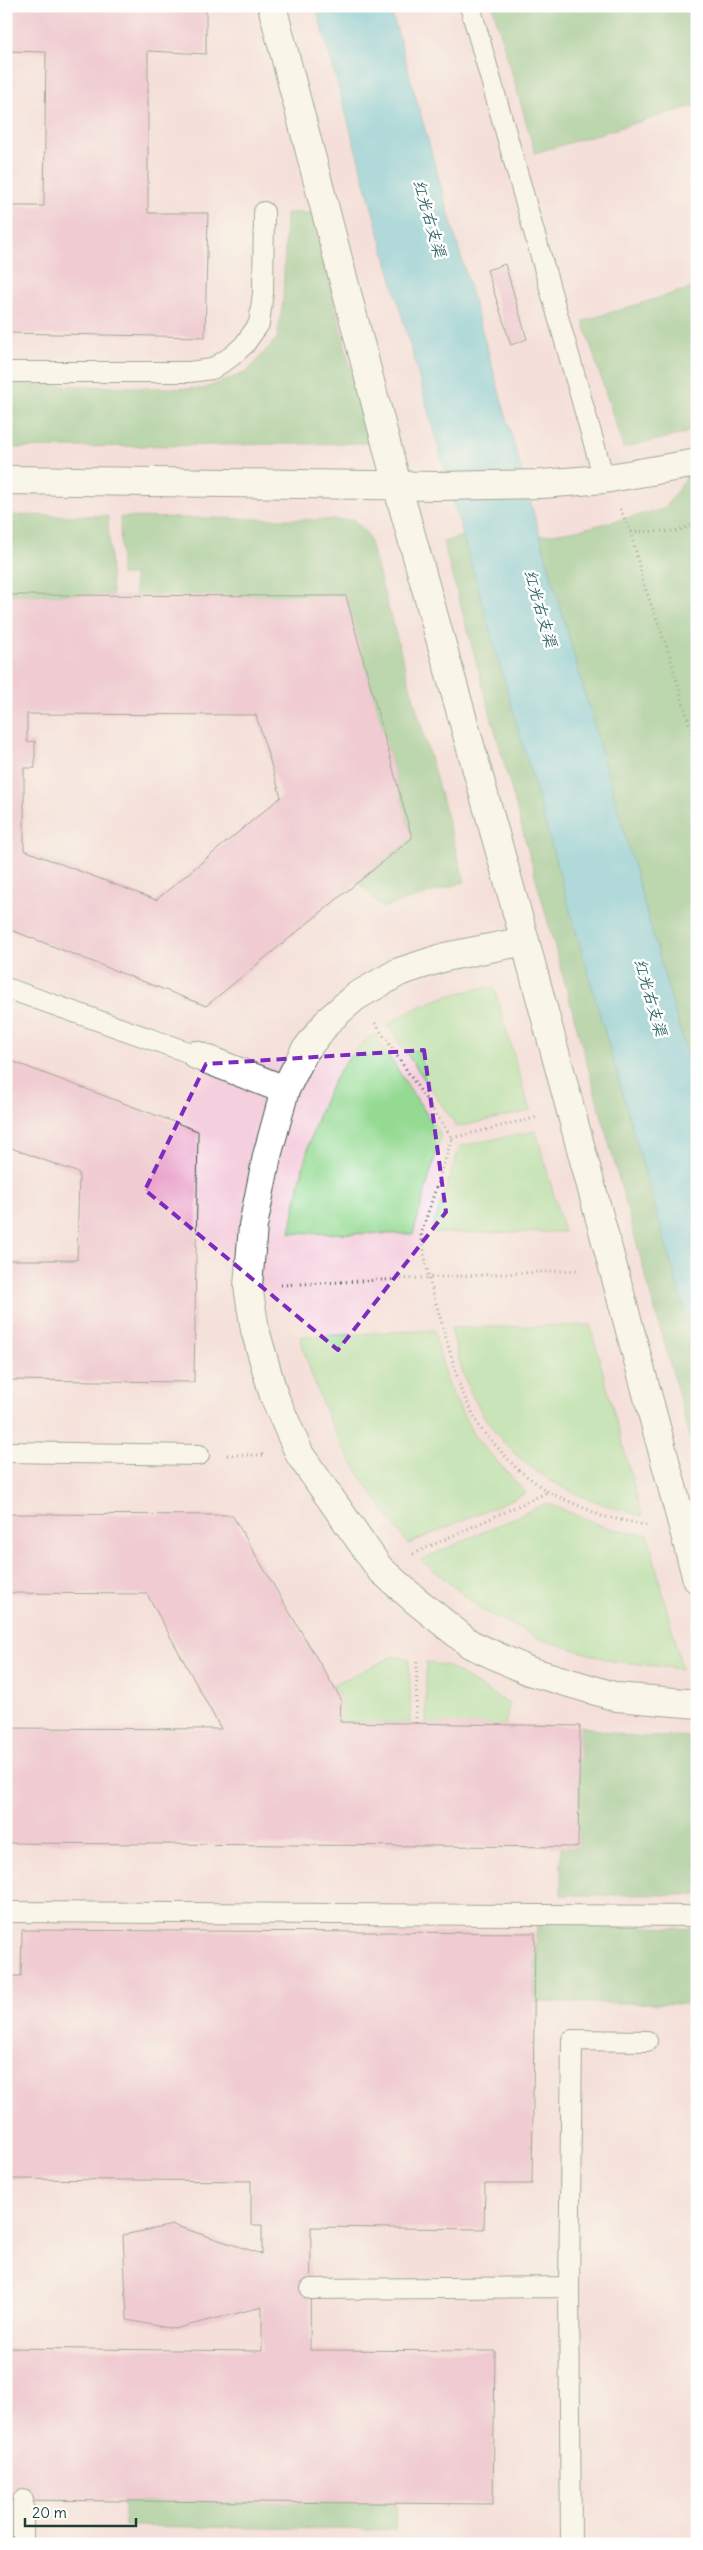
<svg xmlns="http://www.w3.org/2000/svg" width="703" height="2550" font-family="Delius,'LXGW WenKai TC',sans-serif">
	<rect width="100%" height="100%" fill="#fff"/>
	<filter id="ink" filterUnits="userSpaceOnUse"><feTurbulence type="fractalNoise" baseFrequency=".02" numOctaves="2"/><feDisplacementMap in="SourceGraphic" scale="10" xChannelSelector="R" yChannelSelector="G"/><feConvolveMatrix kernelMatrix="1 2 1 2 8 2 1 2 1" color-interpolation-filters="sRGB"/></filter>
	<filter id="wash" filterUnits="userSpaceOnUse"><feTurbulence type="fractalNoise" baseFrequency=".0096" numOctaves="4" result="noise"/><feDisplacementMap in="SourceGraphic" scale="20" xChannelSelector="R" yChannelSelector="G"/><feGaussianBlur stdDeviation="1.12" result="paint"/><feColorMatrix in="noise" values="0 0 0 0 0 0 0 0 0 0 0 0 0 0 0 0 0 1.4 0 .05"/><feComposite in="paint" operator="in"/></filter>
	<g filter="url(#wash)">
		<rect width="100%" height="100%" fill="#f4ecd7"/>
		<!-- built -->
		<path fill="#f4cfdd" d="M6,6H697V2544H6Z"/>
		<!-- green -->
		<path fill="#95da93" stroke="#5a8c64" d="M494,987L530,1111L457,1127L387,1025C418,1004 457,990 494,987Z
			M374,1034L441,1136L413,1234L290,1233C302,1170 317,1073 374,1034Z
			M536,1131L564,1232L431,1233L460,1146Z
			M590,1325L642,1516C559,1494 499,1462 465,1379C459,1363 456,1345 451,1328Z
			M434,1330L447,1383L474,1436L526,1493L408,1544C383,1509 358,1475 338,1438C321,1406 310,1371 300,1337Z
			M547,1503L607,1528L648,1535L682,1669L612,1661L542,1640L482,1610L421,1560Z
			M394,1656L409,1659L411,1723L340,1722L341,1699L333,1685Z
			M426,1662L447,1666L509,1704L505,1725L426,1724Z"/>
		<!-- forest -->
		<path fill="#78ba7d" stroke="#4c7c58" d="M498,6H697V105L535,153L493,8Z
			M286,213H312L369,443L6,448V384L203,389L247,372L277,338L283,301Z
			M697,286V428L683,434L623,448L583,321Z
			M697,463V1090L540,536L582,529L664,509Z
			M6,515L108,516L112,595H6Z
			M120,517L354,520L368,535L465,882L382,908L358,882L412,838L346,597L135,596L134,575H121Z
			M463,536L697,1354V1462L443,542Z
			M580,1726L634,1737L697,1736V1895H561V1847H578Z
			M537,1922L697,1929V2004L534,2002Z
			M123,2501L397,2503L395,2530L125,2526Z"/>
		<!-- water -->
		<path fill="#5ec2dc" stroke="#3e8088" d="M316,6H390L697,1090V1354L463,536Z"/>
		<g id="blocks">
			<!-- building -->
			<path fill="#eaa3cb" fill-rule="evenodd" d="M6,6H206V54L148,51V213H208L205,337L6,333V206H44L46,52L6,51Z
				M505,264L527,339L511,345L487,270Z
				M6,595L346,596L412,838L206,1006L6,928ZM27,714L256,715L281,797L156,900L24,850V768H35V741L27,742Z
				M6,1059L198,1131L194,1382L6,1380V1260H77L79,1173L6,1146Z
				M6,1514L232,1515L341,1699L340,1722L580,1726L578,1847L6,1843V1728L221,1729L147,1594L6,1593Z
				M22,1930L535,1933L532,2184H485L484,2229L311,2227L310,2350L495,2351L493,2504L6,2500V2348L262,2351V2307L174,2329L127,2320L123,2235L173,2225L262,2254V2225H251V2181L6,2179V1976H21Z"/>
		</g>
	</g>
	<g filter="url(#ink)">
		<use href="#blocks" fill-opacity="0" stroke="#3f574c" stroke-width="1"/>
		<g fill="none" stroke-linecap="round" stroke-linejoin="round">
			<defs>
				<path id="service" d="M470,6L604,479
					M6,372H189L212,369L232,356L244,345L259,324L263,293L264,212
					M6,988L196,1055
					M6,1452L199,1455
					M6,1912L697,1916
					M311,2289L569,2287
					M23,2544V2500
					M571,2544L569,2287L572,2040L647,2041"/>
				<path id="pedestrian" d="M525,941L445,957L399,972L355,997L329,1020L304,1052L285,1090L267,1156L253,1226L248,1286L255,1330L274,1396L300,1455L380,1569L414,1599L470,1644L529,1671L617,1697L697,1704
					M196,1055L285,1090"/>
				<path id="minor" d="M272,6L397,485L525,941L697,1579
					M6,480L439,486L542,484L604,479L697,463"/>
			</defs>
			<!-- service casing -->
			<use href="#service" stroke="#3f574c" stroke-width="22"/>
			<!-- pedestrian casing -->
			<use href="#pedestrian" stroke="#3f574c" stroke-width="30"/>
			<!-- minor casing -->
			<use href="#minor" stroke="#3f574c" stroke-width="30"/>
			<!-- path -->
			<path stroke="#3f574c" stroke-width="3" stroke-dasharray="1 4" stroke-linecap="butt" d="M433,6L434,11L440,9
				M620,509L631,532L643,582L669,653L697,751
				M631,532L678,531L697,523
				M375,1023L452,1138L421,1234L429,1279L461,1390L480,1428L517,1469L548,1492L602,1516L649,1526
				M452,1138L538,1117
				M281,1285L579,1270
				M227,1455H263
				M413,1554L548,1492
				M416,1723L417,1660"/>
			<!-- service -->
			<use href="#service" stroke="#fff" stroke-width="20"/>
			<!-- pedestrian -->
			<use href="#pedestrian" stroke="#fff" stroke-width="28"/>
			<!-- minor -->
			<use href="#minor" stroke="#fff" stroke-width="28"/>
		</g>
	</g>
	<!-- marked area -->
	<path d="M0 0H703V2550H0ZM424,1050L446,1212L338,1350L145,1190L206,1064Z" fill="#f4ecd7" fill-opacity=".55" fill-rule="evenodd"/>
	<path fill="none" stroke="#7b2cbf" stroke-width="4" stroke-dasharray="10 6" stroke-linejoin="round" d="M424,1050L446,1212L338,1350L145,1190L206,1064Z"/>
	<g text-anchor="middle" stroke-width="5" stroke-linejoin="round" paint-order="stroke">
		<!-- water labels -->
		<g font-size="16" font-style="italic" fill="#326566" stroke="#fff">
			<text transform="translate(430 218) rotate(74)" y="6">红光右支渠</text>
			<text transform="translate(541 608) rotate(74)" y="6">红光右支渠</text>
			<text transform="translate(651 997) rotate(74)" y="6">红光右支渠</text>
		</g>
	</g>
	<!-- margin -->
	<rect width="703" height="2550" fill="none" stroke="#fff" stroke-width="25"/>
	<!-- scale -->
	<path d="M25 2518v8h111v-8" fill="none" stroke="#1f3d34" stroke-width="2.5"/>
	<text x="32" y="2518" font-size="15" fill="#1f3d34" stroke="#ffffff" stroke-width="4" paint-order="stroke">20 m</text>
</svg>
